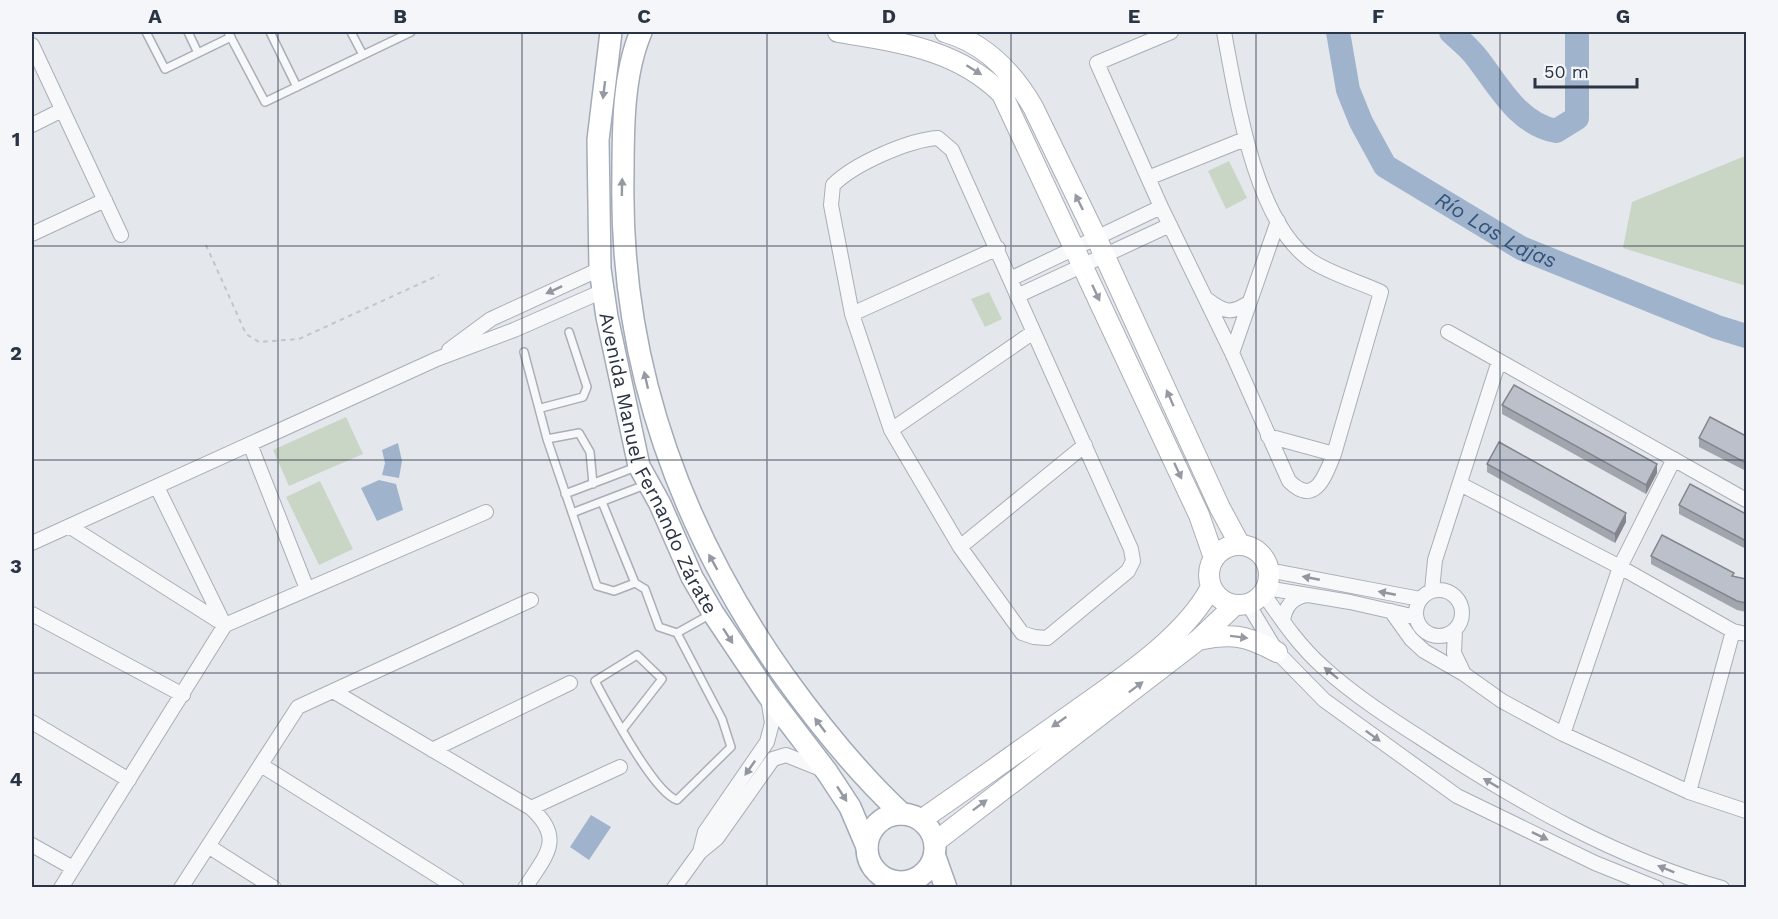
<svg xmlns="http://www.w3.org/2000/svg" width="1778" height="919" font-family="'Work Sans',sans-serif">
	<rect width="100%" height="100%" fill="#e4e7ec"/>
	<!-- green -->
	<path fill="#c9d6c5" d="M1746,151V286L1623,248L1632,202L1745,156Z
		M1229,161L1247,198L1226,209L1208,171Z
		M989,292L1002,319L985,327L971,299Z
		M346,417L363,454L289,486L273,450Z
		M320,481L353,549L319,565L286,497Z"/>
	<!-- water -->
	<path fill="#9fb4cc" d="M398,443L402,461L399,478L382,475L385,463L382,450Z
		M379,480L396,484L403,510L377,521L361,488Z
		M591,815L611,827L589,860L570,847Z"/>
	<g fill="none" stroke-linecap="round" stroke-linejoin="round">
		<!-- river -->
		<g stroke="#9fb4cc" stroke-width="24">
			<path id="s1" d="M1338,32L1348,90L1361,122L1385,166L1521,248L1717,327L1746,336"/>
			<path d="M1451,32C1459,40 1470,48 1477,58C1499,86 1518,124 1556,131L1577,118V32"/>
		</g>
		<defs>
			<path id="lane" d="M146,32L165,69L231,37
				M188,32L198,53
				M228,32L265,102L411,32
				M270,32L297,87
				M351,32L363,55
				M524,352L547,439L597,586L614,591L635,583L645,589L659,627L677,633L711,614
				M541,408L583,397L587,387L569,332
				M547,439L579,433L590,452L593,484
				M565,494L636,467
				M602,502L635,583
				M572,513L645,485
				M623,729L662,679L637,655L595,681C609,707 653,792 677,800L731,747L722,719L677,633"/>
			<path id="street" d="M1171,32L1097,63L1161,207L1232,353L1289,481C1315,507 1325,476 1334,454L1381,292C1360,282 1328,273 1310,260C1254,220 1236,95 1224,32
				M32,45L121,235
				M32,125L62,110
				M938,138L952,150L1131,549L1133,561L1128,571L1047,638L1034,637L1022,633L960,547L891,430L852,314L831,205L833,185C854,164 908,140 938,138Z
				M1148,178L1245,139
				M32,234L105,200
				M1010,279L1161,207
				M1017,296L1170,225
				M1208,300C1225,313 1232,314 1250,302
				M852,314L998,248
				M1448,332L1746,500
				M449,350L491,319L600,269
				M1232,353L1278,221
				M891,430L1032,333
				M1268,436L1334,454
				M250,444L307,589
				M1460,484L1620,567L1733,631L1746,634
				M157,487L224,624
				M69,526L225,625
				M32,543L437,359L514,330L603,291
				M960,547L1085,445
				M1268,570L1420,599
				M1266,588L1350,602L1416,617
				M1416 613a23 23 0 1 1 46 0a23 23 0 1 1-46 0Z
				M1432,590L1435,560L1499,361
				M1263,593C1281,619 1299,646 1323,667C1356,697 1393,720 1430,744C1520,803 1616,858 1722,888
				M1248,604L1277,652L1324,700L1457,796L1595,863L1657,888
				M1391,611L1411,639L1424,651L1464,674L1502,701L1563,734L1689,792L1746,811
				M32,614L183,695
				M1283,621C1285,606 1292,598 1307,595
				M1455,630L1454,653L1464,674
				M333,691L531,808C565,839 546,855 525,888
				M32,722L129,780
				M1563,734L1620,567L1674,459
				M432,750L570,683
				M261,765L457,888
				M1689,792L1733,631
				M531,808L620,767
				M32,845L73,868
				M208,846L274,888
				M700,852L705,832L767,742L772,723L768,698
				M61,888L225,625L486,512
				M181,888L298,707L531,600
				M674,888L700,852L717,838L773,759L786,755L821,769"/>
			<path id="secondary" d="M838,32C898,42 957,49 1002,94L1199,515L1214,558
				M945,32C985,43 1013,73 1033,107L1096,237L1220,508L1240,545
				M1209 575a30 30 0 1 1 60 0a30 30 0 1 1-60 0Z
				M1198,640C1232,633 1246,635 1277,652
				M921,820C969,787 1016,753 1063,720C1111,685 1184,640 1211,587
				M935,842L1198,640L1235,605"/>
			<g id="primary">
				<path id="s2" d="M611,32L598,140L600,269L607,317L639,466L660,504L692,577L713,613L768,695L827,772L850,807L867,847"/>
				<path d="M641,32C623,74 623,129 623,175C619,359 679,527 784,676C820,726 857,772 902,814"/>
				<circle cx="901" cy="848" r="34"/>
				<path d="M935,857L946,888"/>
			</g>
		</defs>
		<!-- lane casing -->
		<use href="#lane" stroke="#a9aeb7" stroke-width="10"/>
		<!-- street casing -->
		<use href="#street" stroke="#a9aeb7" stroke-width="16"/>
		<!-- secondary casing -->
		<use href="#secondary" stroke="#a9aeb7" stroke-width="22"/>
		<!-- primary casing -->
		<use href="#primary" stroke="#a3abb8" stroke-width="24"/>
		<!-- path -->
		<path stroke="#c2c5cb" stroke-width="2" stroke-dasharray="4.5 4.5" stroke-linecap="butt" d="M206,245L246,334L259,342L299,339L439,275"/>
		<!-- lane -->
		<use href="#lane" stroke="#f7f8fa" stroke-width="7"/>
		<!-- street -->
		<use href="#street" stroke="#f7f8fa" stroke-width="14"/>
		<!-- secondary -->
		<use href="#secondary" stroke="#fff" stroke-width="20"/>
		<!-- primary -->
		<use href="#primary" stroke="#fff" stroke-width="21"/>
	</g>
	<!-- wall -->
	<path fill="#a1a5ae" d="M1502,405L1657,473L1646,494L1502,414Z
		M1746,436V471L1699,447V438Z
		M1487,464L1626,522L1615,543L1487,472Z
		M1679,505L1746,514V549L1679,514Z
		M1651,556L1746,579V612L1737,610L1651,564Z"/>
	<!-- shaded-wall -->
	<path fill="#83868d" d="M1657,464V473L1646,494V485Z
		M1626,513V522L1615,543V534Z"/>
	<!-- building -->
	<path fill="#bbc0ca" stroke="#83868d" stroke-width="1.5" d="M1514,385L1657,464L1646,485L1502,405Z
		M1710,417L1746,436V463L1699,438Z
		M1499,442L1626,513L1615,534L1487,464Z
		M1690,484L1746,514V541L1679,505Z
		M1662,535L1734,573L1732,576L1746,579V603L1737,601L1651,556Z"/>
	<!-- one-way arrows -->
	<defs><path id="oneway-solid" d="M-6-.8H1V-3.2L6.5 0L1 3.2V.8H-6Z" transform="scale(1.5)"/></defs>
	<g fill="#959aa2">
		<use href="#oneway-solid" transform="translate(974 70) rotate(32)"/>
		<use href="#oneway-solid" transform="translate(604 90) rotate(97)"/>
		<use href="#oneway-solid" transform="translate(622 187) rotate(-89)"/>
		<use href="#oneway-solid" transform="translate(1079 202) rotate(-116)"/>
		<use href="#oneway-solid" transform="translate(1096 293) rotate(65)"/>
		<use href="#oneway-solid" transform="translate(646 380) rotate(-103)"/>
		<use href="#oneway-solid" transform="translate(1170 398) rotate(-114)"/>
		<use href="#oneway-solid" transform="translate(1178 471) rotate(65)"/>
		<use href="#oneway-solid" transform="translate(713 562) rotate(-119)"/>
		<use href="#oneway-solid" transform="translate(728 636) rotate(57)"/>
		<use href="#oneway-solid" transform="translate(1239 637) rotate(7)"/>
		<use href="#oneway-solid" transform="translate(1136 687) rotate(-37)"/>
		<use href="#oneway-solid" transform="translate(1059 722) rotate(145)"/>
		<use href="#oneway-solid" transform="translate(820 725) rotate(-127)"/>
		<use href="#oneway-solid" transform="translate(842 794) rotate(57)"/>
		<use href="#oneway-solid" transform="translate(980 805) rotate(-37)"/>
	</g>
	<g fill="#9196a0">
		<use href="#oneway-solid" transform="translate(554 290) rotate(155)"/>
		<use href="#oneway-solid" transform="translate(1311 578) rotate(-169)"/>
		<use href="#oneway-solid" transform="translate(1387 593) rotate(-169)"/>
		<use href="#oneway-solid" transform="translate(1331 673) rotate(-141)"/>
		<use href="#oneway-solid" transform="translate(1373 736) rotate(36)"/>
		<use href="#oneway-solid" transform="translate(750 768) rotate(125)"/>
		<use href="#oneway-solid" transform="translate(1491 783) rotate(-149)"/>
		<use href="#oneway-solid" transform="translate(1540 836) rotate(26)"/>
		<use href="#oneway-solid" transform="translate(1666 869) rotate(-158)"/>
	</g>
	<!-- grid -->
	<path fill="none" stroke="#2b3445" stroke-width="1.5" stroke-opacity="0.55" d="M278,32V888M522,32V888M767,32V888M1011,32V888M1256,32V888M1500,32V888M32,246H1746M32,460H1746M32,673H1746"/>
	<g text-anchor="middle" stroke-width="5" stroke-linejoin="round" paint-order="stroke">
		<!-- street labels -->
		<g font-size="20" fill="#2b3445" stroke="#f4f6f9">
			<text dy="7" stroke="none"><textPath href="#s2" startOffset="442">Avenida Manuel Fernando Zárate</textPath></text>
		</g>
		<!-- water labels -->
		<g font-size="21" font-style="italic" fill="#34527a" stroke="#f4f6f9">
			<text dy="7" stroke="none"><textPath href="#s1" startOffset="272">Río Las Lajas</textPath></text>
		</g>
	</g>
	<!-- border -->
	<rect width="1778" height="919" fill="none" stroke="#f4f6f9" stroke-width="66"/>
	<!-- scale -->
	<path d="M1535 78v9h102v-9" fill="none" stroke="#2b3445" stroke-width="3"/>
	<text x="1544" y="78" font-size="18" fill="#2b3445" stroke="#f4f6f9" stroke-width="4.5" paint-order="stroke">50 m</text>
	<rect x="33" y="33" width="1712" height="853" fill="none" stroke="#2b3445" stroke-width="2"/>
	<g font-size="20" text-anchor="middle" font-weight="bold" fill="#2b3445">
		<text x="155" y="23">A</text>
		<text x="400" y="23">B</text>
		<text x="644" y="23">C</text>
		<text x="889" y="23">D</text>
		<text x="1134" y="23">E</text>
		<text x="1378" y="23">F</text>
		<text x="1623" y="23">G</text>
		<text x="16" y="146">1</text>
		<text x="16" y="360">2</text>
		<text x="16" y="573">3</text>
		<text x="16" y="786">4</text>
	</g>
</svg>
